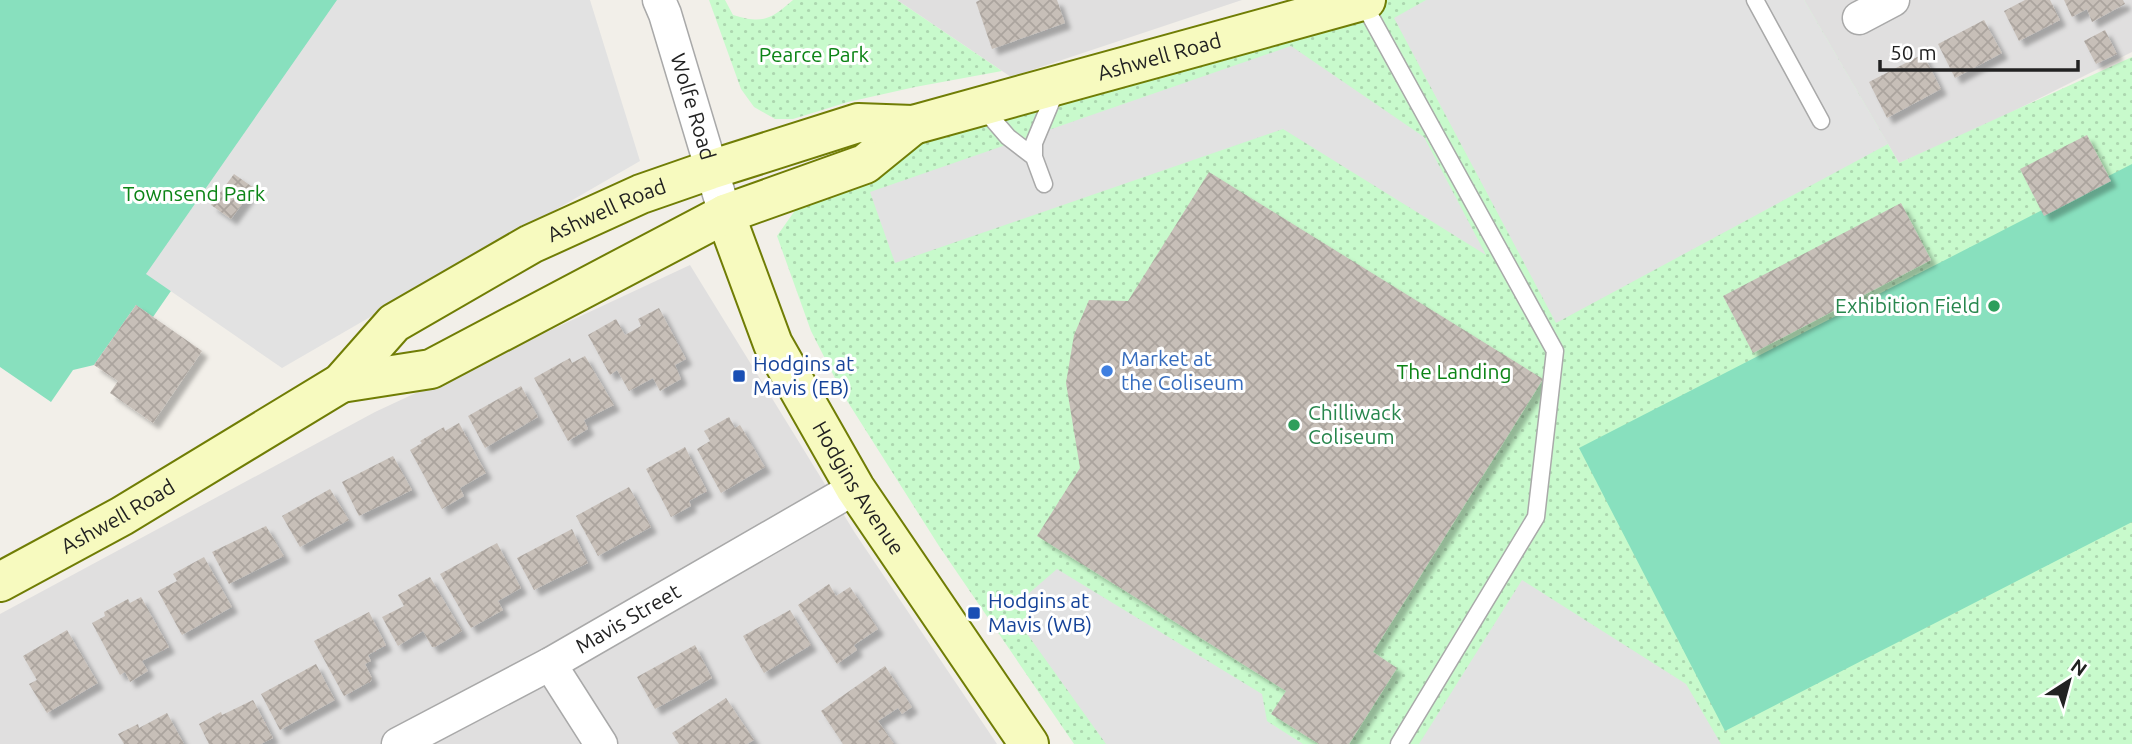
<svg xmlns="http://www.w3.org/2000/svg" width="2132" height="744" font-family="Ubuntu,sans-serif">
	<defs>
		<pattern id="park-dots" width="8" height="8" patternUnits="userSpaceOnUse" patternTransform="scale(1.75)"><rect width="8" height="8" fill="#c8facc"/><path d="M2 2h.1M6 6h.1" fill="none" stroke="#acd6af" stroke-width="1.8" stroke-linecap="round"/></pattern>
		<pattern id="building-cross-hatch" width="8" height="8" patternUnits="userSpaceOnUse" patternTransform="scale(1.75)"><rect width="8" height="8" fill="#c7bfb8"/><path d="M0 0l8 8M0 8l8-8" fill="none" stroke="#aba49e"/></pattern>
		<filter id="shadow"><feDropShadow dx="6" dy="6" stdDeviation="2" flood-color="#0004"/></filter>
	</defs>
	<rect width="100%" height="100%" fill="#f2efe9"/>
	<!-- residential -->
	<path fill="#e0dfdf" d="M897,0H1242L1011,77Z
		M1804,0H2132V52L1976,130L1899,163Z
		M690,265L855,533L997,744H0V614L375,412Z"/>
	<!-- park -->
	<path fill="url(#park-dots)" d="M709,0H725L733,15C763,24 770,20 793,0H897L1002,71L915,87L848,102L793,119H775L754,107L741,89Z
		M1388,0H1804L1899,163L2132,57V744H1074L939,546L844,396L811,331L777,236L808,192L902,150L1062,92L1379,4Z"/>
	<!-- pitch -->
	<path fill="#88e0be" d="M0,0H344L173,288L153,317L136,305L94,365L73,370L51,402L0,367Z
		M2132,164V522L1725,731L1579,448Z"/>
	<!-- parking -->
	<path fill="#e2e2e2" d="M337,0H590L640,161L282,368L146,274Z
		M1426,0H1804L1888,144L1556,323L1394,18Z
		M1291,46L1424,137L1486,255L1283,129L895,263L870,192Z
		M1057,569L1262,694L1267,721L1303,744H1106L1025,631L1028,594Z
		M1522,580L1686,684L1721,744H1419Z"/>
	<!-- building -->
	<path fill="url(#building-cross-hatch)" filter="url(#shadow)" d="M980,0H1057L1065,23L992,49L976,2Z
		M2025,0H2050L2060,20L2019,41L2004,11Z
		M2064,0H2123L2125,4L2092,22L2087,9L2072,17Z
		M1984,20L2002,53L1955,78L1938,44Z
		M2105,30L2117,54L2096,64L2084,41Z
		M1923,54L1941,89L1887,118L1869,82Z
		M2087,135L2111,181L2044,216L2020,169Z
		M1209,172L1543,379L1373,652L1397,668L1349,744H1319L1271,714L1286,691L1037,536L1080,468L1066,383L1074,335L1089,300L1128,301Z
		M234,174L254,188L231,219L211,205Z
		M1901,203L1931,260L1753,353L1723,296Z
		M136,305L202,351L153,423L110,393L118,381L94,365Z
		M659,308L686,359L675,365L681,379L660,391L653,378L629,391L617,370L610,375L588,335L616,319L625,335L641,326L638,319Z
		M585,356L614,405L584,420L588,429L568,441L534,378L570,358L572,363Z
		M521,386L538,417L485,448L468,416Z
		M729,417L735,428L740,425L765,467L721,493L697,449L710,441L704,431Z
		M459,423L486,473L460,488L464,496L442,509L410,450L422,443L420,441L444,427L445,431Z
		M685,447L707,491L689,501L691,506L671,517L646,469Z
		M393,456L412,490L359,516L342,482Z
		M629,487L651,527L598,556L576,516Z
		M330,489L349,520L300,547L282,516Z
		M266,526L284,556L229,584L212,552Z
		M572,529L588,563L534,590L517,558Z
		M497,543L521,588L498,601L503,610L471,628L440,574Z
		M204,557L232,607L182,635L158,591L177,581L173,574Z
		M430,577L462,631L435,647H432L423,631L398,646L382,617L404,606L398,595Z
		M829,584L836,596L850,587L878,629L854,645L857,650L837,664L798,605Z
		M141,597L169,647L142,661L148,671L130,682L125,672L120,675L92,623L105,616L104,612L128,599L130,603Z
		M790,610L811,645L764,673L743,636Z
		M369,612L386,645L368,655L371,661L365,664L372,678L371,681L344,696L314,641Z
		M67,630L98,683L47,713L29,684L37,680L23,656Z
		M695,645L712,678L655,709L637,677Z
		M316,664L335,700L280,730L261,694Z
		M885,666L912,707L902,714L898,708L878,721L894,744H843L821,711Z
		M726,698L754,740L747,744H679L672,733Z
		M253,700L273,738L261,744H209L199,724L221,712L222,715Z
		M167,713L184,744H124L118,734L138,724L139,728Z"/>
	<g fill="none" stroke-linecap="round" stroke-linejoin="round">
		<defs>
			<path id="lane" d="M1755,0L1821,121
				M1362,1L1555,351L1536,517L1399,744
				M983,108L1008,137L1034,157
				M1044,184L1034,157V143L1057,88"/>
			<g id="street">
				<path id="s1" d="M659,0L665,14L725,214"/>
				<path d="M1859,18L1893,0"/>
				<path d="M550,664L601,744"/>
				<path id="s2" d="M398,744L550,664L855,488"/>
			</g>
			<g id="secondary">
				<path id="s3" d="M725,214L773,344L855,488L1029,744"/>
				<path d="M341,383L431,369L725,214L865,164L913,125"/>
				<path id="s4" d="M0,582L122,516L341,383L394,323L531,244L641,194L710,170L858,123L913,125L1366,0"/>
			</g>
		</defs>
		<!-- lane casing -->
		<use href="#lane" stroke="#a9a9a9" stroke-width="19"/>
		<!-- street casing -->
		<use href="#street" stroke="#a9a9a9" stroke-width="35"/>
		<!-- secondary casing -->
		<use href="#secondary" stroke="#707d05" stroke-width="42"/>
		<!-- lane -->
		<use href="#lane" stroke="#fff" stroke-width="16"/>
		<!-- street -->
		<use href="#street" stroke="#fff" stroke-width="32"/>
		<!-- secondary -->
		<use href="#secondary" stroke="#f7fabf" stroke-width="38"/>
	</g>
	<!-- markers -->
	<g fill="#2e9e5b" stroke="#fff" stroke-width="2.5">
		<circle cx="1994" cy="306" r="7"/>
		<circle cx="1294" cy="425" r="7"/>
	</g>
	<circle fill="#3f7fe0" stroke="#fff" stroke-width="2.5" cx="1107" cy="371" r="7"/>
	<g fill="#1a4fb4" stroke="#fff" stroke-width="2.5">
		<rect x="732" y="369" width="14" height="14" rx="3.5"/>
		<rect x="967" y="606" width="14" height="14" rx="3.5"/>
	</g>
	<g text-anchor="middle" stroke-width="6" stroke-linejoin="round" paint-order="stroke">
		<!-- park labels -->
		<g font-size="21" fill="#0c8416" stroke="#fff">
			<text x="814" y="62">Pearce Park</text>
			<text x="194" y="201">Townsend Park</text>
			<text x="1454" y="379">The Landing</text>
		</g>
		<!-- street labels -->
		<g font-size="21" fill="#222" stroke="#fff">
			<text dy="7" stroke="none"><textPath href="#s4" startOffset="1293">Ashwell Road</textPath></text>
			<text dy="7" stroke="none"><textPath href="#s1" startOffset="112">Wolfe Road</textPath></text>
			<text dy="7" stroke="none"><textPath href="#s4" startOffset="716">Ashwell Road</textPath></text>
			<text dy="7" stroke="none"><textPath href="#s3" startOffset="306">Hodgins Avenue</textPath></text>
			<text dy="7" stroke="none"><textPath href="#s4" startOffset="135">Ashwell Road</textPath></text>
			<text dy="7" stroke="none"><textPath href="#s2" startOffset="262">Mavis Street</textPath></text>
		</g>
		<!-- leisure labels -->
		<g font-size="21" fill="#27864d" stroke="#fff" text-anchor="end">
			<text x="1980" y="313">Exhibition Field</text>
			<text x="1308" y="420" text-anchor="start">Chilliwack<tspan x="1308" dy="24">Coliseum</tspan></text>
		</g>
		<!-- shop labels -->
		<g font-size="21" fill="#366cbe" stroke="#fff" text-anchor="start">
			<text x="1121" y="366">Market at<tspan x="1121" dy="24">the Coliseum</tspan></text>
		</g>
		<!-- transit labels -->
		<g font-size="21" fill="#164399" stroke="#fff" text-anchor="start">
			<text x="753" y="371">Hodgins at<tspan x="753" dy="24">Mavis (EB)</tspan></text>
			<text x="988" y="608">Hodgins at<tspan x="988" dy="24">Mavis (WB)</tspan></text>
		</g>
	</g>
	<!-- north arrow -->
	<g transform="translate(2069 681) rotate(36)" stroke="#ffffff" stroke-width="5" paint-order="stroke">
	<path d="M0-5L12 26L0 18L-12 26Z" fill="#222222"/>
	<text y="-10" font-size="19" font-weight="bold" text-anchor="middle" fill="#222222">N</text>
	</g>
	<!-- scale -->
	<path d="M1880 60v10h198v-10" fill="none" stroke="#222222" stroke-width="3.5"/>
	<text x="1890" y="60" font-size="21" fill="#222222" stroke="#ffffff" stroke-width="5" paint-order="stroke">50 m</text>
</svg>
